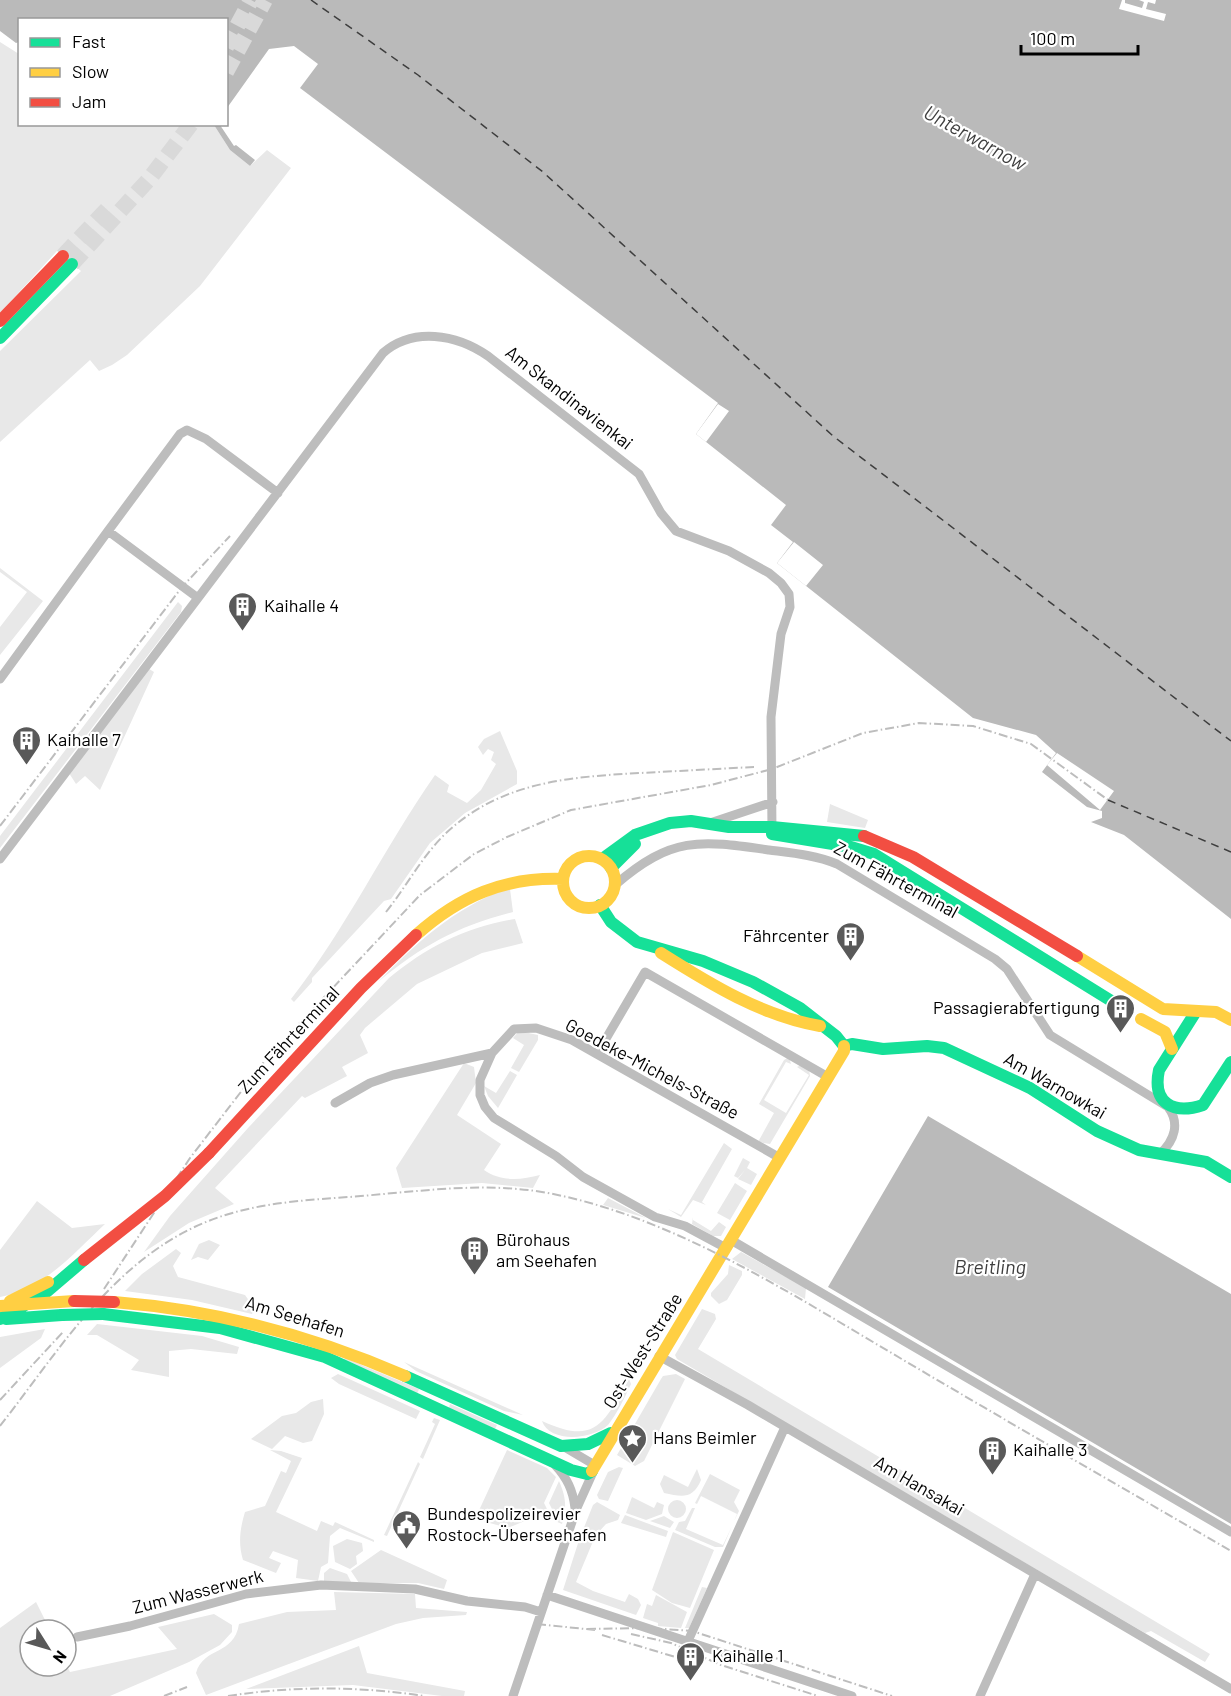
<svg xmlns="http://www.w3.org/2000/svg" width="1231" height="1696" font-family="Barlow,sans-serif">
	<rect width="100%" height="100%" fill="#fff"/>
	<!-- green -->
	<path fill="#e8e8e8" d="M0,42L19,54L20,124L214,125L230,150L250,166L267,150L291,168L200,286L127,355L112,365L99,371L90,360L0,442V351L81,271L57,251L0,313Z
		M0,568L43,601L0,655V627L27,592L0,572Z
		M178,602L182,606L181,612L0,848V836Z
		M146,667L154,672L100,790L85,776L76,784L67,770Z
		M500,731L517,771V784L465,813L430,843L391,899L384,901L312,978V982L294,1002L291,999C346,929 384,848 435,775L449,785L447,792L467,803L481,790L496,764L491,760L494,752L488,749L483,755L478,747L484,739Z
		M830,804L868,820L865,828L827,822Z
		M505,889H510L513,912C458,926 421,946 378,982C416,943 452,910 505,889Z
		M515,919L523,943L482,953L417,984L365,1028L360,1035L368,1053L342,1067L347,1076L305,1098L302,1096L215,1188L234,1204L189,1223L144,1252L170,1216L248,1128L389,978C427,947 466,927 515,919Z
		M519,1031L538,1035V1040L519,1072L511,1068L524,1045L513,1038Z
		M789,1057L791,1064L786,1062L764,1100L786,1113L809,1075L797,1067L801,1065L809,1069L810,1076L770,1144L758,1142L774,1113L759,1104L784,1060Z
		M464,1063L474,1067L476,1083L457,1115L501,1144L484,1170C501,1182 521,1180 540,1175L533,1188L482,1183L402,1188L396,1168Z
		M510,1071L517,1075L498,1108L488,1096L484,1086L496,1093Z
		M724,1143L732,1149L702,1202L706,1205L693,1200L681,1217L668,1209L681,1215Z
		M743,1158L750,1162L747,1168L757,1174L751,1185L738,1179L745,1170L738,1178L734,1176Z
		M735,1183L747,1191L730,1220L717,1213Z
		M608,1198L646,1218L603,1205Z
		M37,1201L72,1228L105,1224C74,1253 44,1289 0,1297V1250Z
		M693,1217V1220L711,1231L719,1222L726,1227L721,1236H713L692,1224Z
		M209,1240L220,1245L208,1260L198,1257L191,1260L199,1244Z
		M176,1249L181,1253L173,1266L178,1277L245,1295L250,1302H257L252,1314L192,1300L125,1291L142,1274Z
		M741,1252L806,1288L805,1299L732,1259Z
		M729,1265L742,1271V1275L727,1300L719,1304L711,1296V1293L728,1274Z
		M702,1309L715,1314L716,1319L698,1349L1210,1654L1205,1662L1151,1631L1145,1633L677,1359L675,1355Z
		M97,1324L202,1336L239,1347L237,1354L191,1349L169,1351V1377L131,1370L139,1360L97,1335H87Z
		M45,1329L41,1338L0,1368V1337Z
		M345,1358L419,1389L417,1394L343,1361Z
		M404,1362L523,1415L504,1411L416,1371Z
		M338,1374L420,1411L416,1419L339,1384L331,1378Z
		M676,1374L685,1379L644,1461L635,1466L617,1455L661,1379L663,1376Z
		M629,1379L631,1384C625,1397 617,1414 608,1425C594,1439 550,1444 542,1421C596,1446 604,1423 629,1379Z
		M323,1399L324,1414L312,1441L303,1443L285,1436L272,1449L251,1439L282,1416L296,1413L311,1402Z
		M450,1404L497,1425L495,1429L449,1408Z
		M434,1418L440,1420L423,1459L420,1457L435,1424L432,1422Z
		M270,1450L281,1451L302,1458L276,1512L317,1531L321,1521L333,1526L335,1522L374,1540V1542L340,1528L330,1536L328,1563L321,1567L318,1581L296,1578L298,1560L273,1551L269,1558L281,1563L276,1573L243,1560C238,1544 240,1528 245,1512L265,1506L281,1471L286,1473L291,1461Z
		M507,1450L547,1468L556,1477L544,1503L548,1511L546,1518L530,1513L527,1520L508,1528L475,1519Z
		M418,1462L420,1464L387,1536L384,1535Z
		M619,1467L623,1468L608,1501L599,1499L597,1495L608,1472Z
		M697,1469L701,1480C693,1499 683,1497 664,1493L660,1484L664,1475L688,1487Z
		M710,1474L740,1490L734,1502L739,1511L734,1521L737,1514L701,1496L697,1504L695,1503Z
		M559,1481C566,1497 567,1507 562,1524L555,1521L556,1517L549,1503Z
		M632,1497L654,1508L657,1502L664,1505L662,1514L646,1520L626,1513Z
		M668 1509a9 9 0 1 1 18 0a9 9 0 1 1-18 0Z
		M597,1502L620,1515L618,1520L606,1524L596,1535L583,1530L593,1505Z
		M692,1508H695L686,1529L723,1545L732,1526L723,1547H715L675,1530L679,1522L685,1521Z
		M625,1515L668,1531L666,1537L621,1523Z
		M664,1516L674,1522L670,1528L650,1521Z
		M673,1532L714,1550L690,1608L672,1603L652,1590Z
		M581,1534L594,1539L576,1582L593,1591L625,1602L629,1594L638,1599L641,1605L636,1615L563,1590Z
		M347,1539L362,1543L363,1551L356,1556L357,1564L350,1569L335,1562L333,1546Z
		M381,1550L447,1580L444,1589L418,1583H359L351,1571Z
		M330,1568L347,1574L351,1582H324V1573Z
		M702,1587L707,1588L689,1628H685Z
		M334,1592L415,1594L416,1608L467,1612L466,1615L423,1618L396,1624L206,1695L196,1673C204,1646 234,1656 239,1624L287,1612L336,1610Z
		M656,1595L687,1612L681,1628L658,1626V1623L643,1618L647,1604L652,1606Z
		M36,1602L50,1630H30V1666H66V1664L70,1672L177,1649L158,1627L214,1614L232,1625V1632L220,1645L189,1662L110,1696H0V1628Z
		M359,1646L367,1673L465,1691L464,1696H442L353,1685L246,1689Z"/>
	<!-- water -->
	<path fill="#bababa" d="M0,0H1231V919L1124,835L1091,822L1102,818V811L1087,807L1042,772L1056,753L1036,735L973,718L777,563L793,542L771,525L786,505L696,434L718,403L300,88L318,64L294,46L269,49L227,108L226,20H20L19,42L16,43L0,31Z
		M214,125H220L234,146L236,145L255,160L250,166L230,150Z
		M928,1116L1231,1294V1524L828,1287Z"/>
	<!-- pier -->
	<path fill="#fff" d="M1122,0H1125V3L1142,8L1144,2L1139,0H1156L1155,4L1148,2L1146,9L1166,14L1164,21L1119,9Z
		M718,404L729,411L706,442L696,434Z
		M794,542L823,565L806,586L777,563Z
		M1057,753L1114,791L1100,810L1047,765Z"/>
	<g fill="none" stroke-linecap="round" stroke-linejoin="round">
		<!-- ferry -->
		<path stroke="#3e3e3e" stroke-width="1.5" stroke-dasharray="8 6" stroke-linecap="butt" d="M311,0L418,75L543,172L833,436L1231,741
			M1108,800L1231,852"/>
		<!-- highway-tunnel -->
		<path stroke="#d9d9d9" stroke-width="16" stroke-dasharray="16 8" stroke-linecap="butt" d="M226,47L251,0
			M226,72L265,0
			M63,256L110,206
			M72,264L150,178L191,124"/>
		<!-- street -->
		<path stroke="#bdbdbd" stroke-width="9" d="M108,531L180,434L187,430L206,439L278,493
			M198,598L383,353C413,327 456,334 488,356L639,474L661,513L676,531L729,551L769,573L781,583L789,594L790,607L781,634L771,717L772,832
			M0,679L108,531L198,598L0,859
			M710,823L773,802
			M615,885C672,836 699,840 769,850C792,853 815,855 837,864L995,959L1007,969L1050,1035L1168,1107C1180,1123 1175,1140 1160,1154
			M597,1054L645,972L828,1077
			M335,1103L370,1083L393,1075L492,1053
			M731,1240L1231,1532
			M726,1248L685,1226L655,1217L583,1177L556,1156L494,1118L485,1107L480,1095V1080L492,1053L514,1029L536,1028L572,1040L780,1158
			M659,1356L748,1405L1231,1689
			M555,1465C567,1478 573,1490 575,1508
			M547,1595L852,1696
			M77,1637L130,1626L246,1594L321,1585L415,1589L467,1601L525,1607L541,1612
			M688,1641L785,1427
			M513,1696L576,1510L594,1470L593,1464L566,1448
			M980,1696L1035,1574"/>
		<!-- fast -->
		<path stroke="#16e098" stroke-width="12" d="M0,338L72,264
			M772,834L851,847L874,854L1126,1010
			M602,859L635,835L670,823L691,821L729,827H772L864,836
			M611,868L635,844
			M600,905L611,922L637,942L703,961L753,982L800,1008L836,1036L844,1046
			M1195,1013L1159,1070C1152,1103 1173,1115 1203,1105L1231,1062
			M844,1046L852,1044L883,1049L927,1046L944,1048L1030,1088L1097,1131L1139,1150L1206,1162L1231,1177
			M103,1314L220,1328L325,1357L571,1470L587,1474L592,1471
			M0,1319L43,1295L84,1260
			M6,1319L62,1315
			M405,1376L561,1446L588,1444L611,1433"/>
		<!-- slow -->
		<path stroke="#ffcf43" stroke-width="12" d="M563 882a26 26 0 1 1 52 0a26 26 0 1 1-52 0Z
			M416,935C460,896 504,877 563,879
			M661,953C710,984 762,1016 820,1026
			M1077,956L1163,1009L1216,1012L1231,1020
			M1141,1019L1165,1032L1172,1049
			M10,1301L48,1282
			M114,1302C216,1310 311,1335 405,1376
			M0,1306L74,1301
			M592,1471L844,1051V1046"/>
		<!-- jam -->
		<path stroke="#f24e42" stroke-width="12" d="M0,321L63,256
			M864,836L913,857L1077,956
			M209,1153L361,988L416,935"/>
		<!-- rail -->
		<path stroke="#bdbdbd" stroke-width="2" stroke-dasharray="9 3 1.5 3" stroke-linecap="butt" d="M0,826L182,587L230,536
			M386,912C406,887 421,858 444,835C499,782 568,777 640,773C678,771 716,769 754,767
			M104,1289L190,1158L267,1058L420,895L474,854L507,837L571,810L711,785L772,769L863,733L919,723L973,726L1031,744L1108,800
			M0,1400L63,1332
			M0,1426C47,1366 91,1296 154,1251C216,1206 277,1202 349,1197C415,1192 483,1181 548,1193C674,1217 791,1294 900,1358C1010,1423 1121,1487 1231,1551
			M537,1624L595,1630
			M587,1629L649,1628L692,1631L892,1696
			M631,1634L671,1643L721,1665L818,1696
			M602,1635L702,1665
			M164,1696L187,1687
			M228,1696C293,1686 359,1686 424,1696"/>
		<!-- fast-bridge -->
		<path stroke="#16e098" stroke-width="12" d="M62,1315L103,1314"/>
		<!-- jam-bridge -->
		<path stroke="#f24e42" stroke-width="12" d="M84,1260L165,1196L209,1153
			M74,1301L114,1302"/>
	</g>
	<!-- icons -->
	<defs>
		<symbol id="building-pin" viewBox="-11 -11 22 30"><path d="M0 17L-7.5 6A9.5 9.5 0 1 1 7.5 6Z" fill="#595959" stroke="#fff"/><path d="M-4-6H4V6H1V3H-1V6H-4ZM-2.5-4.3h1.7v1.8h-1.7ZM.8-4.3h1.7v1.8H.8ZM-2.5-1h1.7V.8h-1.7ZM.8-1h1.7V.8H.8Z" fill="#fff"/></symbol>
		<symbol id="sight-pin" viewBox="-11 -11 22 30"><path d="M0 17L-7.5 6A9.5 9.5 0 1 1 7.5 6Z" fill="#595959" stroke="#fff"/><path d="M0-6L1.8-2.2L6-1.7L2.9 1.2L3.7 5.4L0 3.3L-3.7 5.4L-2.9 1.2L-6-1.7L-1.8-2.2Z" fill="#fff"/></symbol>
		<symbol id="civic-pin" viewBox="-11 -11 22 30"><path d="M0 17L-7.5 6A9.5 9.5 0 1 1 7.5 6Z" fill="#595959" stroke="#fff"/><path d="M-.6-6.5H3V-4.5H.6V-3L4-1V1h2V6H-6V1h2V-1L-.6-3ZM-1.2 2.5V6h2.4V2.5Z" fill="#fff"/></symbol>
	</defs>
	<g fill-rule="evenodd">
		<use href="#building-pin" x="226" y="590" width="33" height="45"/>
		<use href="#building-pin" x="10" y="724" width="33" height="45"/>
		<use href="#building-pin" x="834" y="920" width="33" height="45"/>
		<use href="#building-pin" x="1104" y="992" width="33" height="45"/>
		<use href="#building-pin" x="458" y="1234" width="33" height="45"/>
		<use href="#sight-pin" x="616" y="1422" width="33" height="45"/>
		<use href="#building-pin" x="976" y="1434" width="33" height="45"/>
		<use href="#civic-pin" x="390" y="1508" width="33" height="45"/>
		<use href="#building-pin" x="674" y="1640" width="33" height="45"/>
	</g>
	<g text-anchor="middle" stroke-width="4.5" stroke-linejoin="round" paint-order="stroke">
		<!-- street labels -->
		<g font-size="18" fill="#000" stroke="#fff">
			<text transform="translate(569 398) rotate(38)" y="6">Am Skandinavienkai</text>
			<text transform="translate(896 880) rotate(29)" y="6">Zum Fährterminal</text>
			<text transform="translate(289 1040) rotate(-47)" y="6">Zum Fährterminal</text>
			<text transform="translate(652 1069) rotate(28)" y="6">Goedeke-Michels-Straße</text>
			<text transform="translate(1055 1086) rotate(30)" y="6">Am Warnowkai</text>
			<text transform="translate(295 1317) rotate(17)" y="6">Am Seehafen</text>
			<text transform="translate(643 1351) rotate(-58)" y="6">Ost-West-Straße</text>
			<text transform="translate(919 1486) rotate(30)" y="6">Am Hansakai</text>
			<text transform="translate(198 1592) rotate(-14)" y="6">Zum Wasserwerk</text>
		</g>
		<!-- poi labels -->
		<g font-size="18" fill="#000" stroke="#fff" text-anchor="start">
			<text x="264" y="612">Kaihalle 4</text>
			<text x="47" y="746">Kaihalle 7</text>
			<text x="829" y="942" text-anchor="end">Fährcenter</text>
			<text x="1100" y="1014" text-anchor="end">Passagierabfertigung</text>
			<text x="496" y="1246">Bürohaus<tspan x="496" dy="21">am Seehafen</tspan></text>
			<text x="653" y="1444">Hans Beimler</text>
			<text x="1013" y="1456">Kaihalle 3</text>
			<text x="427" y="1520">Bundespolizeirevier<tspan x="427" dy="21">Rostock-Überseehafen</tspan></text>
			<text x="712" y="1662">Kaihalle 1</text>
		</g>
		<!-- water labels -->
		<g font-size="20" font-style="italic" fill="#3e3e3e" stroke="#fff">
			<text transform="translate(975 138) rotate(29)" y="7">Unterwarnow</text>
			<text x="990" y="1274">Breitling</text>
		</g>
	</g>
	<!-- legend -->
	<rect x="18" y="18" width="210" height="108" fill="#ffffff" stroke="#999999" stroke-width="1.5"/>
	<rect x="30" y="38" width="30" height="9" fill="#16e098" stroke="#999999" stroke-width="1.5"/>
	<text x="72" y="48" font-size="18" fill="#000000">Fast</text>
	<rect x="30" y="68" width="30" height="9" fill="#ffcf43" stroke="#999999" stroke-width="1.5"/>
	<text x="72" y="78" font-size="18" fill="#000000">Slow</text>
	<rect x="30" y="98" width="30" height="9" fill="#f24e42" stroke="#999999" stroke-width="1.5"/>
	<text x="72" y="108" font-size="18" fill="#000000">Jam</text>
	<!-- north arrow -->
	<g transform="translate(48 1648) rotate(127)"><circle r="28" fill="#ffffff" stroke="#999999" stroke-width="1.5"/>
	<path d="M0-4.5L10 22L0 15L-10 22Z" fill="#595959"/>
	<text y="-9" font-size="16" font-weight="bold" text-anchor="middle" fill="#000000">N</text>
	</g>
	<!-- scale -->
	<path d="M1021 45v9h117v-9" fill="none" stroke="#000000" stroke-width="3"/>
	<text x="1030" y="45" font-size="18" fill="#000000" stroke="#ffffff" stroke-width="4.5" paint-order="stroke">100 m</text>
</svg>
